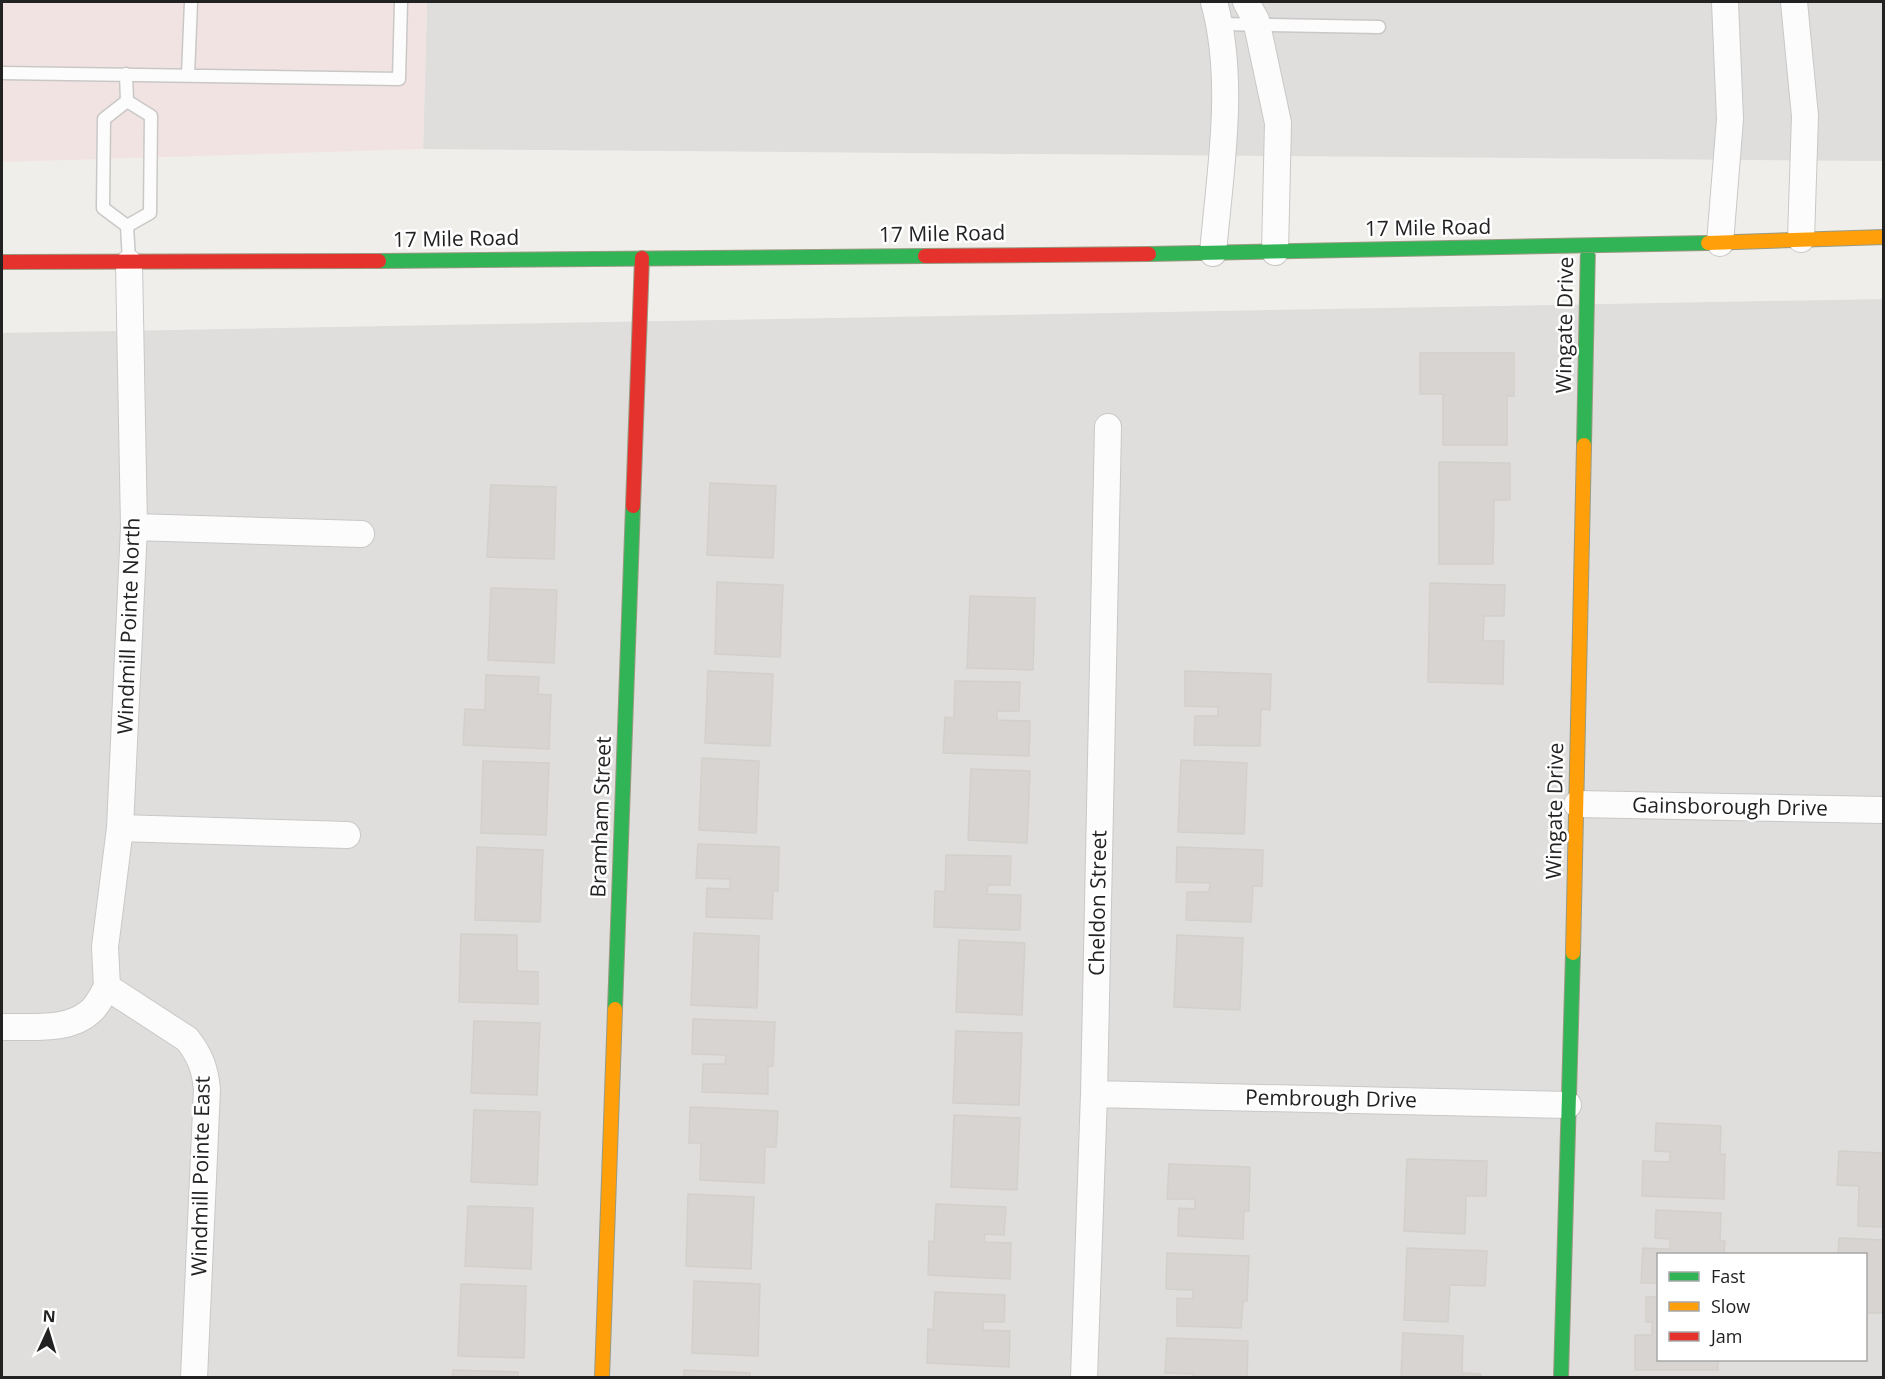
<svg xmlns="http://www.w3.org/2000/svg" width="1885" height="1379" font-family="'Open Sans',sans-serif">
	<rect width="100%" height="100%" fill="#f0eeeb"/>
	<!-- residential -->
	<path fill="#dfdedc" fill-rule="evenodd" d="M427,2H1883V161L423,149Z
		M1883,299V1377H2V333ZM1658,1254H1866V1360H1658Z"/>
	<!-- commercial -->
	<path fill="#f1e3e1" d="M2,2H427L423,149L2,162Z"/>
	<!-- building -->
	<path fill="#d7d4d2" stroke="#d3d0cc" stroke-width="1.5" d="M1420,353H1514V396H1507V445H1443V394H1420Z
		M1439,462L1510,463V500H1494L1493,564H1439Z
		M710,483L776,486L773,558L707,555Z
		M491,485L556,487L554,559L487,557Z
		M717,582L783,585L780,657L715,654Z
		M1430,583L1505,585L1504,616H1484L1483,641H1504L1503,684L1428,682Z
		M491,588L557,590L554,663L488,660Z
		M970,596L1035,598L1033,670L967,668Z
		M708,671L773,674L770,746L705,743Z
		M1185,671L1271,674L1270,710L1261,709L1260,746L1194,745L1195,716H1218V707L1185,706Z
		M486,675L539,677L538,694L551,695L549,749L463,745L465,709L485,710Z
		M955,681L1020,682L1019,711H997V720L1030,721L1029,756L943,753L945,717L954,718Z
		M702,758L759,761L756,833L699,830Z
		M1181,760L1247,763L1244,834L1178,832Z
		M483,761L549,763L546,835L481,833Z
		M971,769L1030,771L1027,843L968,840Z
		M698,844L779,847L778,891H773L772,919L706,917L707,888L730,889V879L696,878Z
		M477,847L543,850L540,922L475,920Z
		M1177,847L1263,850L1262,886H1253L1251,922L1186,920L1187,892H1209L1210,883L1176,882Z
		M946,855L1011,856L1010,885H988L987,894L1021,895L1020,930L934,927L935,891L945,892Z
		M694,933L759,936L757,1008L691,1005Z
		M461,934L517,935V971L538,972V1004L459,1002Z
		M1177,935L1243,938L1240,1010L1174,1007Z
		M959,940L1025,943L1022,1015L956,1012Z
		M693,1019L775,1022L773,1066L768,1067V1094L702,1092L703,1064H725L726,1055L692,1054Z
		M474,1021L540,1023L537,1095L471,1093Z
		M956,1031L1022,1033L1019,1105L953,1103Z
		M690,1107L778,1111L776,1147H765L764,1183L700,1180L701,1143H689Z
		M474,1110L540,1112L537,1185L471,1182Z
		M954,1115L1020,1118L1017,1190L951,1187Z
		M1656,1123L1721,1126L1720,1154H1725L1724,1199L1642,1196L1643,1161L1670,1162V1152L1655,1151Z
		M1839,1151L1884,1153V1227L1858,1226L1859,1186L1837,1185Z
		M1407,1159L1487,1161L1486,1196H1466L1465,1234L1404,1231Z
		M1169,1164L1250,1167L1249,1211H1244L1243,1239L1178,1236L1179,1208L1195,1209V1199H1167Z
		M688,1194L754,1197L751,1269L686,1266Z
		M936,1204L1006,1207L1004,1235L985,1234L984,1242L1011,1243L1010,1279L928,1275L929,1241L934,1242Z
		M468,1206L533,1208L531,1269L465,1266Z
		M1656,1210L1721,1213L1720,1241H1725L1724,1254H1658V1283H1641L1643,1248L1670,1249V1239L1655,1238Z
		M1839,1238L1884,1240V1313H1866V1254H1838Z
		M1407,1248L1487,1251L1485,1286L1450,1285L1448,1322L1404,1320Z
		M1167,1253L1249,1256L1247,1301H1243L1241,1328L1177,1326V1298L1193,1299V1290L1166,1289Z
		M694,1281L760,1284L758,1356L692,1353Z
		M461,1284L526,1286L524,1358L458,1356Z
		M935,1292L1005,1295L1004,1322H983V1330L1010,1331L1009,1367L927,1363L928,1329L933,1330Z
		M1646,1297H1658V1360H1718V1370H1635V1335H1652V1322H1646Z
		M1403,1333L1463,1336L1462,1373L1481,1374V1378H1401Z
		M1167,1338L1248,1341L1247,1378H1193V1374L1165,1373Z
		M453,1370L518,1372V1378H452Z
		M684,1370L750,1373V1378H684Z"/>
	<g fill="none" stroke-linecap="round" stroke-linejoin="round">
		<defs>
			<path id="lane" d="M1219,24L1379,27
				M2,73L399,79L401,2
				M126,74L127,101
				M188,75L191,2
				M127,101L151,116L150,213L127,226
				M127,101L104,119L103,208L127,226
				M127,226L129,260"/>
			<path id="street" d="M1246,2L1256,20L1278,123L1275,252
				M1794,2L1805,116L1801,239
				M1720,243L1730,119L1725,2
				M1213,253C1220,171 1236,82 1214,2
				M134,527L361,534
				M1577,804L1884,810
				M120,828L347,835
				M107,987L105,947L120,828L134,527L129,263
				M107,987L187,1039C200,1055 205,1069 207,1089L194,1378
				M2,1027C30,1026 69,1032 91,1011C98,1005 102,995 107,987
				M1094,1094L1568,1105
				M1084,1378L1094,1094L1108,427"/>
			<path id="fast" d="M1149,254L1708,243
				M379,261L925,256
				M1584,445L1588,246
				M615,1009L633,506
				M1561,1378L1573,953"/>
			<path id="slow" d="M1708,243L1884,237
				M1573,953L1584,445
				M602,1378L615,1009"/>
			<path id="jam" d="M925,256L1149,254
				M2,262L379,261
				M633,506L642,258"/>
		</defs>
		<!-- lane casing -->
		<use href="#lane" stroke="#c9c8c7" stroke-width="15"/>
		<!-- street casing -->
		<use href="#street" stroke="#c9c8c7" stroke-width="28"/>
		<!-- fast casing -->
		<use href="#fast" stroke="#999a82" stroke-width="16"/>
		<!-- slow casing -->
		<use href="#slow" stroke="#999a82" stroke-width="16"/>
		<!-- jam casing -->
		<use href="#jam" stroke="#999a82" stroke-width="16"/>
		<!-- lane -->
		<use href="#lane" stroke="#fdfcfc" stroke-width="12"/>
		<!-- street -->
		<use href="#street" stroke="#fdfcfc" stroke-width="26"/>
		<!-- fast -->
		<use href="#fast" stroke="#30b455" stroke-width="14"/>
		<!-- slow -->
		<use href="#slow" stroke="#ff9f0a" stroke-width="14"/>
		<!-- jam -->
		<use href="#jam" stroke="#e5322d" stroke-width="14"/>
	</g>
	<g text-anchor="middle" stroke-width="5" stroke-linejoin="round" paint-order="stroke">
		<!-- street labels -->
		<g font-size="21" fill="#222" stroke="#fff">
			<text transform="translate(1428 228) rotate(-1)" y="7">17 Mile Road</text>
			<text transform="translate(942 234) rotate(-1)" y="7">17 Mile Road</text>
			<text transform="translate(456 239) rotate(-1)" y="7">17 Mile Road</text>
			<text transform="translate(1565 325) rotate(-89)" y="7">Wingate Drive</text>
			<text transform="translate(129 626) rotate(-88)" y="7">Windmill Pointe North</text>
			<text transform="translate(1730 807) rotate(1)" y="7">Gainsborough Drive</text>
			<text transform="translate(1555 811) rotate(-89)" y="7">Wingate Drive</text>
			<text transform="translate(601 817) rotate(-88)" y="7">Bramham Street</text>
			<text transform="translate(1098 903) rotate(-89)" y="7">Cheldon Street</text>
			<text transform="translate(1331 1099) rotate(1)" y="7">Pembrough Drive</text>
			<text transform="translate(201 1176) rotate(-89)" y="7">Windmill Pointe East</text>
		</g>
	</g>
	<!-- border -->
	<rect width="1885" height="1379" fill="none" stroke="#222222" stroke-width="6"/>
	<!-- legend -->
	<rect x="1657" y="1253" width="210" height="108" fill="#ffffff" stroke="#a7a7a7" stroke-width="1.5"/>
	<rect x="1669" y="1272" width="30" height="9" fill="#30b455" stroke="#a7a7a7" stroke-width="1.5"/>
	<text x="1711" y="1283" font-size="18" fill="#222222">Fast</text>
	<rect x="1669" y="1302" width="30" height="9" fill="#ff9f0a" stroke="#a7a7a7" stroke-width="1.5"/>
	<text x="1711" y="1313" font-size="18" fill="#222222">Slow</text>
	<rect x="1669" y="1332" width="30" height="9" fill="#e5322d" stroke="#a7a7a7" stroke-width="1.5"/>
	<text x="1711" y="1343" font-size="18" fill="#222222">Jam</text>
	<!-- north arrow -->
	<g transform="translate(48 1331) rotate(4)" stroke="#ffffff" stroke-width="4.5" paint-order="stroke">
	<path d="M0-4.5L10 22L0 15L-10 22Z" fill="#222222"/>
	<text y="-9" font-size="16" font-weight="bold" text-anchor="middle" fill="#222222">N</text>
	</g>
</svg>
